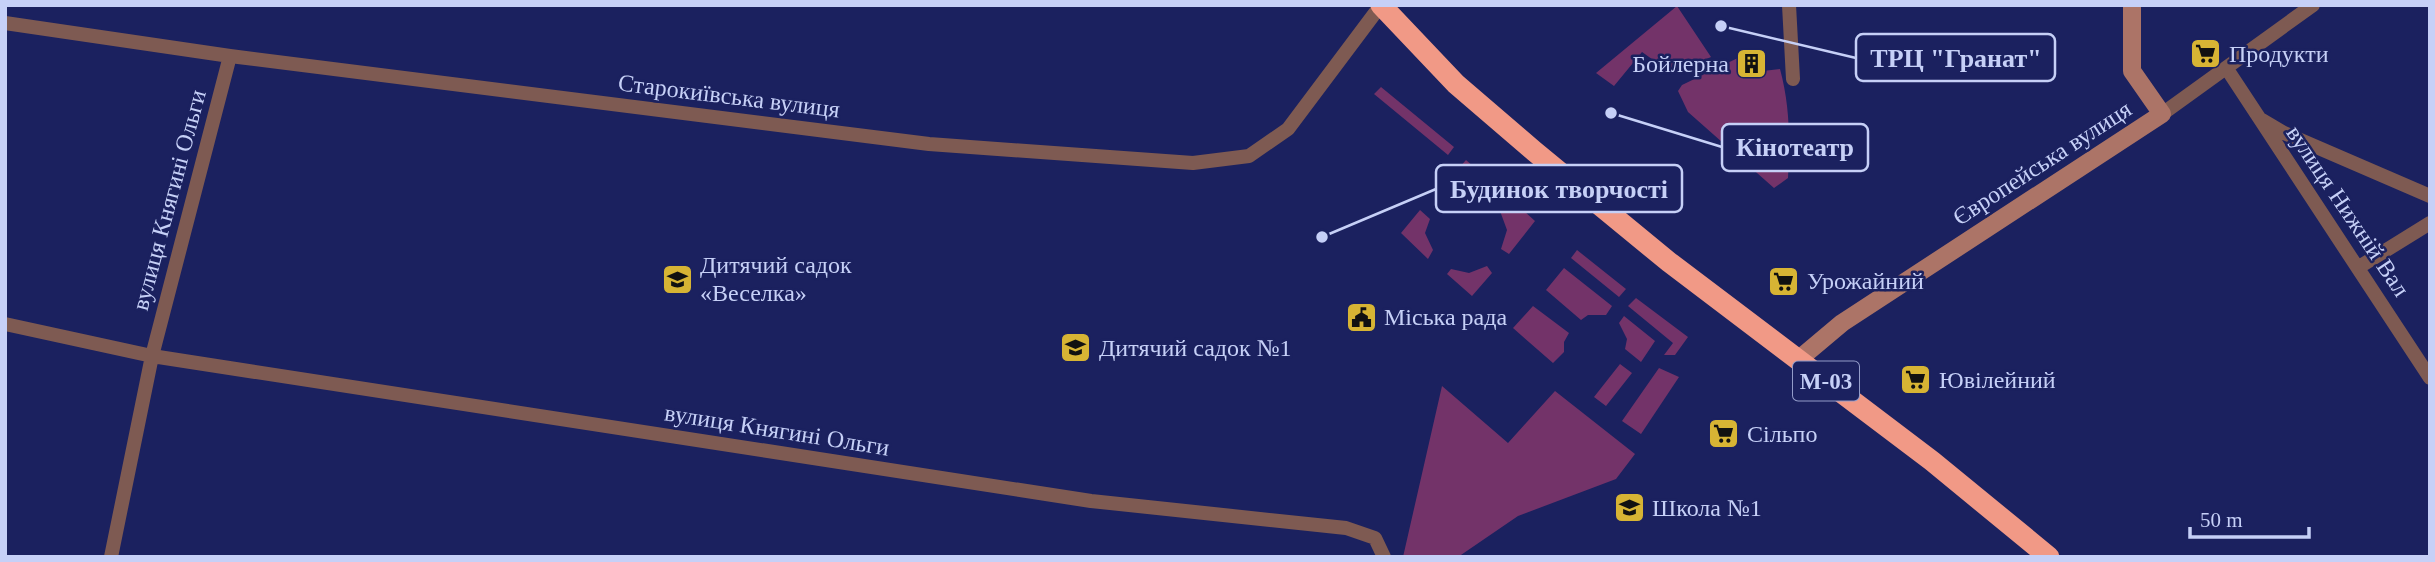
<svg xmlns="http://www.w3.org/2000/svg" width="2435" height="562" font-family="Georgia,serif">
	<rect width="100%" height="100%" fill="#1b215f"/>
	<!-- green -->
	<path fill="#733369" d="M1677,6L1711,57L1673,74L1642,52L1614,86L1596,73Z
		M1744,55L1746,73L1780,69C1790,106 1790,140 1788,178L1774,188L1688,112L1678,91L1682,85Z
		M1381,87L1454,147L1448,155L1374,94Z
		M1466,160L1491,182L1474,199L1464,194L1446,199L1438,192Z
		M1510,198L1535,221L1509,254L1501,249L1507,230L1500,211Z
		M1420,210L1430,219L1425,233L1433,250L1428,259L1401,233Z
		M1577,250L1626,289L1619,297L1571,258Z
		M1487,266L1492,273L1472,296L1447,274L1451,269L1469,273Z
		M1564,268L1612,306L1606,315H1588L1581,320L1546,290Z
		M1636,298L1688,337L1675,355H1664L1673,343L1628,306Z
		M1533,306L1569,333L1564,342V352L1553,363L1513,328Z
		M1624,316L1655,341L1641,362L1625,349L1627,339L1619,323Z
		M1620,364L1632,373L1606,406L1594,397Z
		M1659,368L1679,377L1641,434L1622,421Z
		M1442,386L1508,443L1555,391L1635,454L1616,479L1518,516L1458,557H1403Z"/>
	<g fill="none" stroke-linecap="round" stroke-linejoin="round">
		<!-- street -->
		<path stroke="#7e5a52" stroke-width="14" d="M1789,5L1793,79
			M5,23L230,56L929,144L1193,163L1249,156L1288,129L1381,5
			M2227,69L2430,378
			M2162,114L2313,5
			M2262,120L2284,133L2430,196
			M2359,267L2430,223
			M5,324L152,356L1091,501L1346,528L1375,538L1384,557
			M111,557L152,356L230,56"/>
		<!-- secondary -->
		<path stroke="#ac7467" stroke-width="18" d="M1798,360L1842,323L2162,114L2132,71V5"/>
		<!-- highway -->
		<path stroke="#f19986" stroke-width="21" d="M1381,5L1456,84L1534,151L1669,262L1932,461L2049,557"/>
	</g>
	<!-- icons -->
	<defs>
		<symbol id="supermarket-square" viewBox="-11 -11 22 22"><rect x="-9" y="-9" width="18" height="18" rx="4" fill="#d7b434" stroke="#1b215f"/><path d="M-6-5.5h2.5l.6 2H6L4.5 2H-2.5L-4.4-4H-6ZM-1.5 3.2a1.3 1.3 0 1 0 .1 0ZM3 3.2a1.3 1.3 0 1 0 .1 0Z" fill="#111"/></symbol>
		<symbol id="building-square" viewBox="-11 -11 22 22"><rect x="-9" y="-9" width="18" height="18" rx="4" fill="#d7b434" stroke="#1b215f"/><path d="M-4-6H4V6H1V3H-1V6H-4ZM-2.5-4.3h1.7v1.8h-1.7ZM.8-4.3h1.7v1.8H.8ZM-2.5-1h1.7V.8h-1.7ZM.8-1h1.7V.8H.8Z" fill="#111"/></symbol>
		<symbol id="school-square" viewBox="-11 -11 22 22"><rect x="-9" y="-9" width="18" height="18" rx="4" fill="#d7b434" stroke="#1b215f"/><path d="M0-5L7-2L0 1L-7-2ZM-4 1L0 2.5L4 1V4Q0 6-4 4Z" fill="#111"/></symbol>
		<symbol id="civic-square" viewBox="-11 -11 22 22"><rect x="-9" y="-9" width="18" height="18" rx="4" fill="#d7b434" stroke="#1b215f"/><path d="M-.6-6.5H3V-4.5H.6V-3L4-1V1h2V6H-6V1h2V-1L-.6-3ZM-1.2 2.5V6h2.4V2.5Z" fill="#111"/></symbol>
	</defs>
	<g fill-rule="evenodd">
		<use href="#supermarket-square" x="2188" y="36" width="35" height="35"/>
		<use href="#building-square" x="1734" y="46" width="35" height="35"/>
		<use href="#school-square" x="660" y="262" width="35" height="35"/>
		<use href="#supermarket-square" x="1766" y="264" width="35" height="35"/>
		<use href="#civic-square" x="1344" y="300" width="35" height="35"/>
		<use href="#school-square" x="1058" y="330" width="35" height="35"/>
		<use href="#supermarket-square" x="1898" y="362" width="35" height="35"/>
		<use href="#supermarket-square" x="1706" y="416" width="35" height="35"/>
		<use href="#school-square" x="1612" y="490" width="35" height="35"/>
	</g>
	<g text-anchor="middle" stroke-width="5" stroke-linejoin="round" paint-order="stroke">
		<!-- shield labels -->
		<rect fill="#1b215f" stroke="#939cc9" stroke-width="2" x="1793" y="361.5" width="66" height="39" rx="5"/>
		<g font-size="23" font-weight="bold" fill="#c6d0f7">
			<text x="1826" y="389">М-03</text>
		</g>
		<!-- poi labels -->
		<g font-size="24" fill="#c6d0f7" stroke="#1b215f" text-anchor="start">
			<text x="2229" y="62">Продукти</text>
			<text x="1729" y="72" text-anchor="end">Бойлерна</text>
			<text x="700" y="273">Дитячий садок<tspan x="700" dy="28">«Веселка»</tspan></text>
			<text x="1807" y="289">Урожайний</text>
			<text x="1384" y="325">Міська рада</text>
			<text x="1099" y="356">Дитячий садок №1</text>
			<text x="1939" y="388">Ювілейний</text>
			<text x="1747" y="442">Сільпо</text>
			<text x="1652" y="516">Школа №1</text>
		</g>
		<!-- street labels -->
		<g font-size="24" fill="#c6d0f7" stroke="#1b215f">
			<text transform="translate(729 96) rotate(7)" y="8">Старокиївська вулиця</text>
			<text transform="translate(2042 163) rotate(-33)" y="8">Європейська вулиця</text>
			<text transform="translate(169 200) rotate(-75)" y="8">вулиця Княгині Ольги</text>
			<text transform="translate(2348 211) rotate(56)" y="8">вулиця Нижній Вал</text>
			<text transform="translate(777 430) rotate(9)" y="8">вулиця Княгині Ольги</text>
		</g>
	</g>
	<!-- callouts -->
	<path fill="none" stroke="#c6d0f7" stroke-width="2.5" d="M1721 26L1856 58M1611 113L1722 147M1322 237L1436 189"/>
	<g fill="#c6d0f7" stroke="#1b215f" stroke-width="2.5">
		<circle cx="1721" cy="26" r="7"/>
		<circle cx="1611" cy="113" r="7"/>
		<circle cx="1322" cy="237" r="7"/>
	</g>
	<g fill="#1b215f" stroke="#c6d0f7" stroke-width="2.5">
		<rect x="1856" y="34" width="199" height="47" rx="7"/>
		<rect x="1722" y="124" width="146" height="47" rx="7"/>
		<rect x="1436" y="165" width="246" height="47" rx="7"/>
	</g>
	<g font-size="26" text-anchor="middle" font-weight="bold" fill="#c6d0f7">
		<text x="1956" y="67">ТРЦ "Гранат"</text>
		<text x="1795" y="156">Кінотеатр</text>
		<text x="1559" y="198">Будинок творчості</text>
	</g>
	<!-- border -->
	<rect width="2435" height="562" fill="none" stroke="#c6d0f7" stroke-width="14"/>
	<!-- scale -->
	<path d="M2190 527v10h119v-10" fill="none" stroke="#c6d0f7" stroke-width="3.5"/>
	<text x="2200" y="527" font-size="21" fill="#c6d0f7" stroke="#1b215f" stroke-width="5" paint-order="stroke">50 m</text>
</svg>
